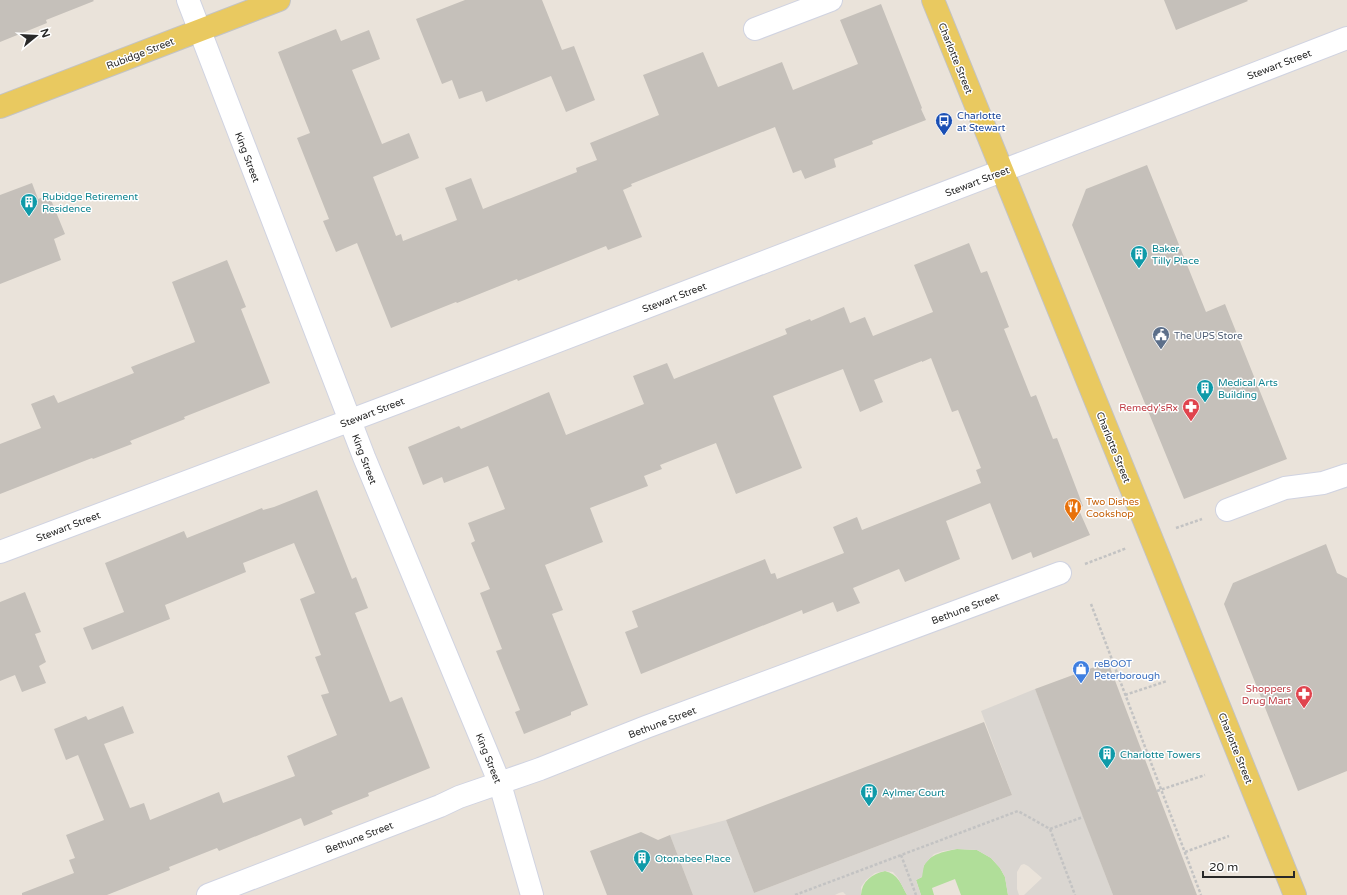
<svg xmlns="http://www.w3.org/2000/svg" width="1347" height="895" font-family="'Varela Round',sans-serif">
	<rect width="100%" height="100%" fill="#eae3da"/>
	<!-- green -->
	<path fill="#b0de99" d="M957,849L977,850L991,858L1000,868L1005,877L1008,895H961L955,879L932,888L934,895H921L916,880L922,877C921,856 941,852 957,849Z
		M885,871C898,874 901,884 907,895H861C862,881 872,874 885,871Z"/>
	<!-- plaza -->
	<path fill="#dad6d1" d="M1035,689L1113,895H1024L1042,878L1028,866L1024,864L1021,865L1017,872V889L1019,895H1008L1005,877L1000,868L991,858L977,850L957,849L943,851L934,854L924,865L922,877L916,880L921,895H907L898,878L893,872L885,871L875,873L866,880L861,887V895H846L843,892L839,893L835,895H693L670,835L726,820L754,893L1012,795L981,711Z"/>
	<!-- building -->
	<path fill="#c5c0ba" d="M0,0H93L94,1L46,20L47,23L0,42Z
		M465,0H542L562,50L574,46L595,100L566,112L551,76L486,102L482,91L459,99L452,80L442,84L416,19Z
		M1164,0H1247L1248,1L1176,30Z
		M881,4L922,108L921,109L926,120L872,141L873,144L834,159L836,167L805,179L801,170L793,173L775,127L631,184L632,186L623,190L642,237L608,250L606,246L518,281L517,279L457,303L456,302L391,328L357,243L336,252L323,221L329,219L297,138L310,133L278,52L336,29L341,41L369,30L380,59L352,70L382,144L409,133L419,158L373,177L396,236L401,234L403,241L457,220L445,188L471,178L483,209L577,172L576,168L597,160L590,143L659,115L643,75L703,52L718,87L782,62L793,90L858,64L840,20Z
		M1147,165L1206,312L1225,304L1287,459L1184,499L1072,225L1086,189Z
		M32,183L38,199L49,195L65,234L54,239L61,260L0,284V195Z
		M969,243L981,273L987,271L1009,327L1004,329L1031,397L1036,395L1053,439L1057,438L1083,506L1078,508L1090,535L1033,558L1031,552L1012,560L990,503L946,521L960,559L905,582L899,569L853,588L860,603L837,612L833,602L803,614L802,610L641,674L625,632L638,627L632,611L765,559L771,574L775,573L777,579L844,553L833,527L857,517L862,530L981,483L976,470L981,468L958,410L952,412L931,358L922,362V361L874,380L883,402L860,412L843,369L773,396L802,468L736,494L716,443L660,465L662,469L644,476L648,486L590,508L603,542L545,565L563,610L552,614L588,705L571,712V715L524,734L515,712L520,710L496,651L502,649L480,593L490,589L471,543L475,541L468,523L505,509L488,466L444,483L442,477L423,485L408,447L459,426L461,429L549,392L566,435L644,404L633,376L667,363L674,379L787,334L785,329L810,319L811,321L844,307L850,323L865,317L873,336L933,312L914,265Z
		M227,260L246,307L241,309L270,383L184,417L185,419L130,441L132,444L93,459L92,458L0,494V444L41,428L31,404L54,395L58,403L134,373L131,367L195,342L172,282Z
		M317,490L352,579L356,577L368,608L355,613L390,702L402,697L430,768L368,793L369,796L331,811L333,814L304,826L301,818L219,851L217,848L169,867L170,870L107,895H22V893L74,873L69,860L75,858L66,835L104,820L78,755L66,760L54,729L86,716L88,720L123,706L134,733L104,744L130,808L144,803L150,820L219,792L223,803L295,776L287,756L337,735L321,695L329,693L315,657L321,655L300,599L315,593L294,543L243,563L246,572L165,605L170,619L92,650L83,628L124,612L105,563L184,531L187,538L262,508L263,510L274,507Z
		M1326,544L1337,573L1347,578V771L1298,791L1224,604L1233,583Z
		M25,592L41,632L35,634L46,662L39,666L46,683L22,692L15,675L0,681V602Z
		M1108,662L1157,791L1197,895H1113L1083,817L1035,689Z
		M984,722L1012,795L754,893L726,820Z
		M641,832L658,840L670,835L693,895H607L590,851Z"/>
	<g fill="none" stroke-linecap="round" stroke-linejoin="round">
		<defs>
			<path id="minor" d="M188,0L364,457L500,784L532,895
				M755,29L831,0
				M1227,510L1285,488L1323,483L1347,475
				M0,552L399,402L1179,103L1347,38
				M208,895L440,806L459,797L540,769L646,727L1060,573"/>
			<path id="major" d="M933,0L1159,557L1295,895
				M0,107L279,0"/>
		</defs>
		<!-- minor casing -->
		<use href="#minor" stroke="#d0d3e1" stroke-width="24"/>
		<!-- major casing -->
		<use href="#major" stroke="#c3c3c3" stroke-width="24"/>
		<!-- path -->
		<path stroke="#c3c3c3" stroke-width="2.5" stroke-dasharray="3 2" stroke-linecap="butt" d="M1176,528L1202,519
			M1085,564L1127,548
			M1091,604L1201,895
			M1125,695L1167,681
			M1157,791L1205,775
			M1050,829L1075,895
			M1185,852L1229,836
			M901,855L916,895
			M795,895L1018,811L1050,829L1083,817"/>
		<!-- minor -->
		<use href="#minor" stroke="#fff" stroke-width="22"/>
		<!-- major -->
		<use href="#major" stroke="#e9c960" stroke-width="22"/>
	</g>
	<!-- icons -->
	<defs>
		<symbol id="bus-pin" viewBox="-11 -11 22 30"><path d="M0 17L-7.5 6A9.5 9.5 0 1 1 7.5 6Z" fill="#1a4fb4" stroke="#fff"/><path d="M-5-6H5V4H4V6H2V4H-2V6H-4V4H-5ZM-3.5-4V0h7V-4ZM-3.5 1.2v1.5H-2V1.2ZM2 1.2v1.5H3.5V1.2Z" fill="#fff"/></symbol>
		<symbol id="building-pin" viewBox="-11 -11 22 30"><path d="M0 17L-7.5 6A9.5 9.5 0 1 1 7.5 6Z" fill="#0f9aa8" stroke="#fff"/><path d="M-4-6H4V6H1V3H-1V6H-4ZM-2.5-4.3h1.7v1.8h-1.7ZM.8-4.3h1.7v1.8H.8ZM-2.5-1h1.7V.8h-1.7ZM.8-1h1.7V.8H.8Z" fill="#fff"/></symbol>
		<symbol id="civic-pin" viewBox="-11 -11 22 30"><path d="M0 17L-7.5 6A9.5 9.5 0 1 1 7.5 6Z" fill="#5c6f8a" stroke="#fff"/><path d="M-.6-6.5H3V-4.5H.6V-3L4-1V1h2V6H-6V1h2V-1L-.6-3ZM-1.2 2.5V6h2.4V2.5Z" fill="#fff"/></symbol>
		<symbol id="pharmacy-pin" viewBox="-11 -11 22 30"><path d="M0 17L-7.5 6A9.5 9.5 0 1 1 7.5 6Z" fill="#e0444e" stroke="#fff"/><path d="M-2-6h4v4h4v4h-4v4h-4v-4h-4v-4h4Z" fill="#fff"/></symbol>
		<symbol id="restaurant-pin" viewBox="-11 -11 22 30"><path d="M0 17L-7.5 6A9.5 9.5 0 1 1 7.5 6Z" fill="#e8710a" stroke="#fff"/><path d="M-5-6h1v4h1v-4h1v4h1v-4h1v5L-1.5 .5V6h-2V.5L-5-1ZM5-6V6H3V1.5H1.5Q1.5-4 5-6Z" fill="#fff"/></symbol>
		<symbol id="shop-pin" viewBox="-11 -11 22 30"><path d="M0 17L-7.5 6A9.5 9.5 0 1 1 7.5 6Z" fill="#3f7fe0" stroke="#fff"/><path d="M-5-2.5h2.3a2.7 3.5 0 0 1 5.4 0H5L5.5 6h-11ZM-1.5-2.5h3a1.5 2.3 0 0 0-3 0Z" fill="#fff"/></symbol>
	</defs>
	<g fill-rule="evenodd">
		<use href="#bus-pin" x="934" y="111" width="20" height="27"/>
		<use href="#building-pin" x="19" y="192" width="20" height="27"/>
		<use href="#building-pin" x="1129" y="244" width="20" height="27"/>
		<use href="#civic-pin" x="1151" y="325" width="20" height="27"/>
		<use href="#building-pin" x="1195" y="378" width="20" height="27"/>
		<use href="#pharmacy-pin" x="1181" y="397" width="20" height="27"/>
		<use href="#restaurant-pin" x="1063" y="497" width="20" height="27"/>
		<use href="#shop-pin" x="1071" y="659" width="20" height="27"/>
		<use href="#pharmacy-pin" x="1294" y="684" width="20" height="27"/>
		<use href="#building-pin" x="1097" y="744" width="20" height="27"/>
		<use href="#building-pin" x="859" y="782" width="20" height="27"/>
		<use href="#building-pin" x="632" y="848" width="20" height="27"/>
	</g>
	<g text-anchor="middle" stroke-width="3" stroke-linejoin="round" paint-order="stroke">
		<!-- street labels -->
		<g font-size="10" fill="#282828" stroke="#fff">
			<text transform="translate(140 53) rotate(-21)" y="4">Rubidge Street</text>
			<text transform="translate(956 58) rotate(68)" y="4">Charlotte Street</text>
			<text transform="translate(1279 64) rotate(-21)" y="4">Stewart Street</text>
			<text transform="translate(248 157) rotate(69)" y="4">King Street</text>
			<text transform="translate(977 181) rotate(-21)" y="4">Stewart Street</text>
			<text transform="translate(674 297) rotate(-21)" y="4">Stewart Street</text>
			<text transform="translate(372 412) rotate(-21)" y="4">Stewart Street</text>
			<text transform="translate(1114 447) rotate(68)" y="4">Charlotte Street</text>
			<text transform="translate(365 459) rotate(69)" y="4">King Street</text>
			<text transform="translate(68 526) rotate(-21)" y="4">Stewart Street</text>
			<text transform="translate(965 608) rotate(-21)" y="4">Bethune Street</text>
			<text transform="translate(662 722) rotate(-21)" y="4">Bethune Street</text>
			<text transform="translate(1236 748) rotate(68)" y="4">Charlotte Street</text>
			<text transform="translate(489 758) rotate(68)" y="4">King Street</text>
			<text transform="translate(359 837) rotate(-21)" y="4">Bethune Street</text>
		</g>
		<!-- transit labels -->
		<g font-size="10" fill="#164399" stroke="#fff" text-anchor="start">
			<text x="957" y="119">Charlotte<tspan x="957" dy="12">at Stewart</tspan></text>
		</g>
		<!-- culture labels -->
		<g font-size="10" fill="#0d838f" stroke="#fff" text-anchor="start">
			<text x="42" y="200">Rubidge Retirement<tspan x="42" dy="12">Residence</tspan></text>
			<text x="1152" y="252">Baker<tspan x="1152" dy="12">Tilly Place</tspan></text>
			<text x="1218" y="386">Medical Arts<tspan x="1218" dy="12">Building</tspan></text>
			<text x="1120" y="758">Charlotte Towers</text>
			<text x="882" y="796">Aylmer Court</text>
			<text x="655" y="862">Otonabee Place</text>
		</g>
		<!-- service labels -->
		<g font-size="10" fill="#4e5e75" stroke="#fff" text-anchor="start">
			<text x="1174" y="339">The UPS Store</text>
		</g>
		<!-- health labels -->
		<g font-size="10" fill="#be3a42" stroke="#fff" text-anchor="end">
			<text x="1178" y="411">Remedy'sRx</text>
			<text x="1291" y="692">Shoppers<tspan x="1291" dy="12">Drug Mart</tspan></text>
		</g>
		<!-- food labels -->
		<g font-size="10" fill="#c56008" stroke="#fff" text-anchor="start">
			<text x="1086" y="505">Two Dishes<tspan x="1086" dy="12">Cookshop</tspan></text>
		</g>
		<!-- shop labels -->
		<g font-size="10" fill="#366cbe" stroke="#fff" text-anchor="start">
			<text x="1094" y="667">reBOOT<tspan x="1094" dy="12">Peterborough</tspan></text>
		</g>
	</g>
	<!-- north arrow -->
	<g transform="translate(36 36) rotate(72)" stroke="#ffffff" stroke-width="3" paint-order="stroke">
	<path d="M0-3L7 15L0 10L-7 15Z" fill="#282828"/>
	<text y="-6" font-size="11" font-weight="bold" text-anchor="middle" fill="#282828">N</text>
	</g>
	<!-- scale -->
	<path d="M1203 871v6h91v-6" fill="none" stroke="#282828" stroke-width="2"/>
	<text x="1209" y="871" font-size="12" fill="#282828" stroke="#ffffff" stroke-width="3" paint-order="stroke">20 m</text>
</svg>
